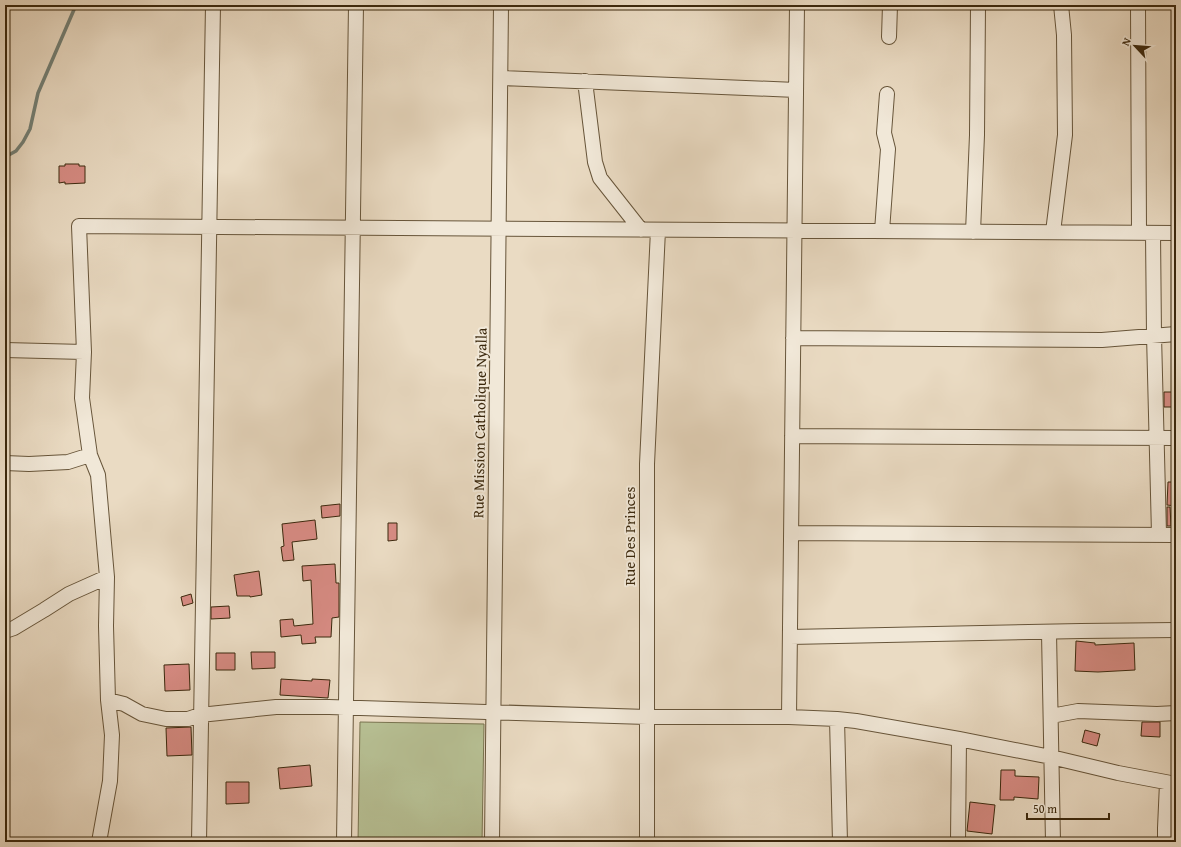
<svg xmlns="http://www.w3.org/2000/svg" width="1181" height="847" font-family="'Gentium Book Plus',serif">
	<rect width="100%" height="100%" fill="#eadbc3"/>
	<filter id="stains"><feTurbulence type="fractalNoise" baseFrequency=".005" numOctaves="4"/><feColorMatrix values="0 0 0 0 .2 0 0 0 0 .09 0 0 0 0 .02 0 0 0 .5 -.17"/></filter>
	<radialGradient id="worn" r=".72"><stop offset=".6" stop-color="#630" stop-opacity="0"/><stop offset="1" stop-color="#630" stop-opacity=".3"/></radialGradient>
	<!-- green -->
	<path fill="#b7c094" stroke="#797450" d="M360,722L484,724L482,842H358Z"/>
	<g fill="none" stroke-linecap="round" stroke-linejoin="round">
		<!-- stream -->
		<path stroke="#737f75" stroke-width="3.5" d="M5,157L16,151L23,142L30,129L38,93L76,5"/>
	</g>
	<!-- building -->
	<path fill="#d78b83" stroke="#3b280d" d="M65,164H79V166H85V183L65,184V182L59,183V166H65Z
		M1164,392H1176V407H1164Z
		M1168,482H1176V506L1167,505Z
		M340,504V516L322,518L321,506Z
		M1167,507H1170L1171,526H1167Z
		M315,520L317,539L292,542L294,560L283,561L281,547L284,546L282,524Z
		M388,523H397V540L388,541Z
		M335,564L336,583H339V617L332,618L331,637H315L316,643L302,644L301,635L281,637L280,620L293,619L294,626L313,624L311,580L303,581L302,566Z
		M259,571L262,595L250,597V596H237L234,575Z
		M191,594L193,603L183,606L181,597Z
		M229,606L230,618L211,619V607Z
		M1076,641L1095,643V645L1134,643L1135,670L1098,672L1075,671Z
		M251,652H275V668L252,669Z
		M216,653H235V670H216Z
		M189,664L190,690L165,691L164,665Z
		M281,679L312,681V679L330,680L328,698L280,695Z
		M1142,722H1160V737L1141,736Z
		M166,728L191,727L192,755L167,756Z
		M1085,730L1100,734L1097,746L1082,742Z
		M310,765L312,786L280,789L278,768Z
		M1001,770H1015V776L1039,777L1038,799L1014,797V800H1000Z
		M226,782H249V803L226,804Z
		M970,802L995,805L992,834L967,831Z"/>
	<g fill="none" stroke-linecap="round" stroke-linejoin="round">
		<defs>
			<path id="minor" d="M1138,5L1139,233
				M889,37L890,5
				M501,78L796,90
				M585,81L595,162L600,178L641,230
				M882,231L888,149L884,133L887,94
				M973,232L977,135L978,5
				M1053,232L1065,135L1064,35L1061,5
				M1153,233L1154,335L1159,534
				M793,338L1102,340L1176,334
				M5,350L84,352
				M792,436L1176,438
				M5,463L29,464L68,462L90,455
				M791,533L1176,535
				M5,631L14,628L44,610L69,594L107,577
				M1049,633L1053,842
				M790,637L1081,631L1176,630
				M108,700L124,704L142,714L166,719H188L200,715L276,707H329L647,717H789L837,719L856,721L959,739L1051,757L1118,773L1176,784
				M1051,716L1078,711L1157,714L1176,713
				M789,717L797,5
				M837,719L840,842
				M99,842L110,781L112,735L108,700L106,626L107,577L98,475L90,455L82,398L84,352L79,226L1176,233
				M199,842L213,5
				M344,842L356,5
				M492,842L501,5
				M647,842V464L658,230
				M958,842L959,739
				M1165,842V828L1167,783"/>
		</defs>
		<!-- minor casing -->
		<use href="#minor" stroke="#67553a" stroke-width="16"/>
		<!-- minor -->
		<use href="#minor" stroke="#f1e8d8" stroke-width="14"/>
	</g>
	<g text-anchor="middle" stroke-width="4" stroke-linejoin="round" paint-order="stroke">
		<!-- street labels -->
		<g font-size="15" fill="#3b280d" stroke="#f1e8d8">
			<text transform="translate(480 423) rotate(-89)" y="5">Rue Mission Catholique Nyalla</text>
			<text transform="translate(630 536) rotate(-90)" y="5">Rue Des Princes</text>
		</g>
	</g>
	<!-- margin -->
	<rect width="1181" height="847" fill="none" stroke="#eadbc3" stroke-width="20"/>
	<rect x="6" y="6" width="1169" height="835" fill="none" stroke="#3b280d" stroke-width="2"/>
	<rect x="10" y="10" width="1161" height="827" fill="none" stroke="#3b280d"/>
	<!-- north arrow -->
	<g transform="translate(1135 46) rotate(296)" stroke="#f1e8d8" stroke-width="3" paint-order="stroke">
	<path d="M0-3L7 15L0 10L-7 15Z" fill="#3b280d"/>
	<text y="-6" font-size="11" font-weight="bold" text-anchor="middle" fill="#3b280d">N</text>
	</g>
	<!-- scale -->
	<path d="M1027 813v6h82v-6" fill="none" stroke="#3b280d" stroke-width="2"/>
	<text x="1033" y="813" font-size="12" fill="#3b280d" stroke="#f1e8d8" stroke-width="3" paint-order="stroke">50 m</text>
	<rect width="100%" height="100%" filter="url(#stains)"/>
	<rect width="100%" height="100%" fill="url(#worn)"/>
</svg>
